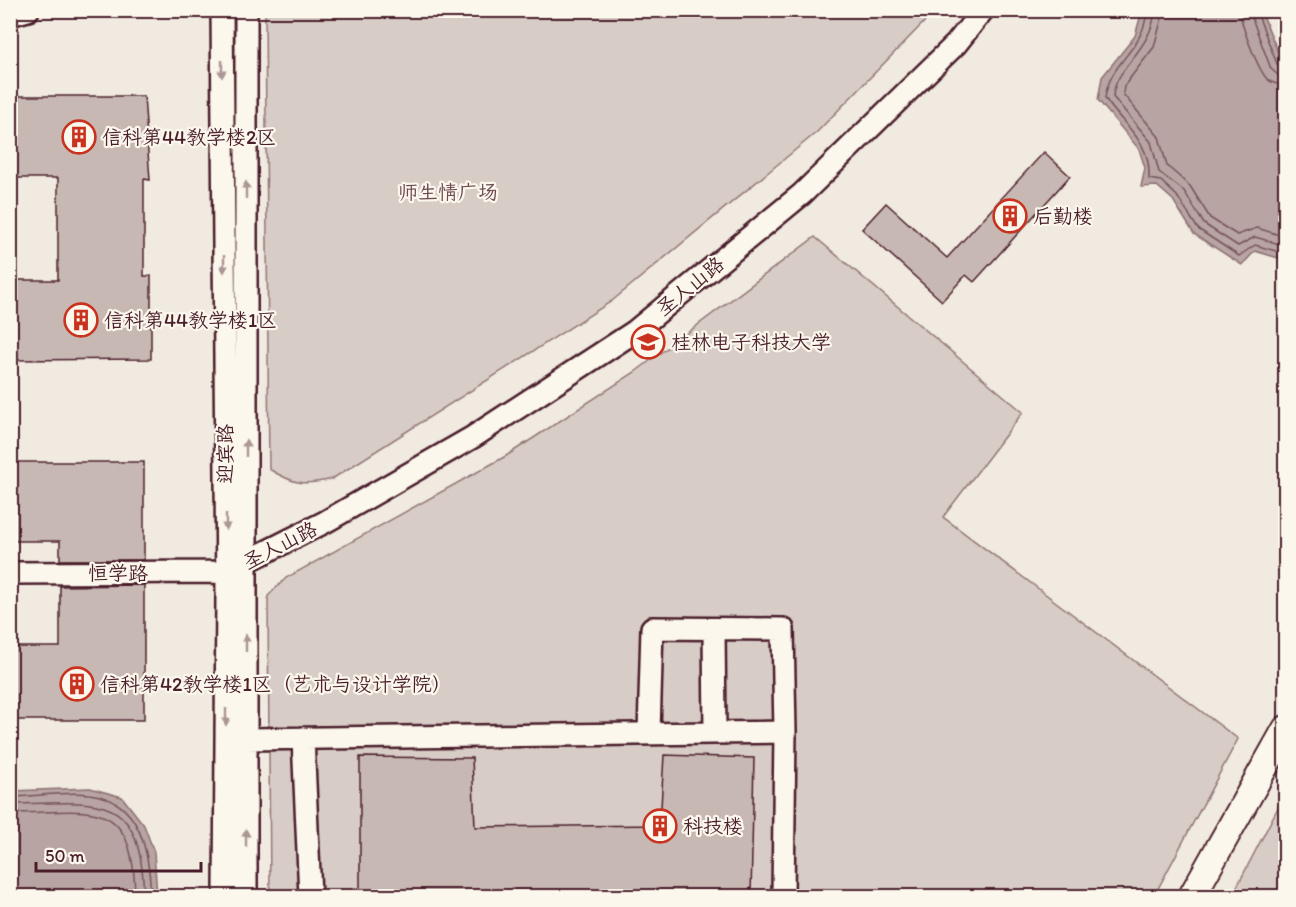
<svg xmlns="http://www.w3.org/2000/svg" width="1296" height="907" font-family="Itim,'LXGW WenKai TC',sans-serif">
	<rect width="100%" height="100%" fill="#f0eae0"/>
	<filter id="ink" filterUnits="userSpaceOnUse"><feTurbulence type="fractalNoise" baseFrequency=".0167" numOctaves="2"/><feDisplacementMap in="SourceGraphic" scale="12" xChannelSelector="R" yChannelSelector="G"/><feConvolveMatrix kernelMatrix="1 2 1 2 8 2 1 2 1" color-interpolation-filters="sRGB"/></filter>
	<g filter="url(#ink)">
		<!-- green -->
		<path fill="#d8ccc6" stroke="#917678" stroke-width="1.5" d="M265,11V10L935,11L817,132L612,301L332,479C303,486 294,484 269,469Z
			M815,237L1023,412L943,517L1238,739L1154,896H270L268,596L286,578L506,456L635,372Z
			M1285,794V896H1232Z"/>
		<!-- water -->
		<path fill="#b8a4a2" stroke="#8c6f72" stroke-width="1.5" d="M1142,11H1261L1285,69V260L1255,251L1242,265L1194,234L1173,200L1157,186L1141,187L1145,168L1139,149L1098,100L1102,77L1135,36Z
			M90,788L122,797L144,825L154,852L157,896H11V791Z"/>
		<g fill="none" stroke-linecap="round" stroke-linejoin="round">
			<!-- shore -->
			<path stroke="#76545b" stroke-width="1.5" d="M1147,10C1144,51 1110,60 1105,98C1124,128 1151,139 1149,179L1161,181L1177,196L1198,229L1239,256L1255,245L1286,254
				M1155,10C1152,51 1114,67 1113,97L1151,142L1159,172L1184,191L1204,224L1238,246L1255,237L1286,246
				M1164,10L1154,47L1124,86L1123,94L1159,137L1167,166L1190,186L1210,218L1237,235L1257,228L1286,237
				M1240,10C1240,24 1258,69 1267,79C1273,84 1279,85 1286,85
				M1249,10L1271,69L1278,75L1286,76
				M1256,10L1277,64L1286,69
				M10,797C36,797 63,791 89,794C142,800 149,853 151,896
				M10,804C97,804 140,785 144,896
				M10,813C90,813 133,792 135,896"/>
		</g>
		<!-- building -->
		<path fill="#c8b8b3" stroke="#4a1f2b" stroke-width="1.5" d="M10,96H144L150,180L144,179V276H151V359L10,360V280H58V178H10Z
			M1044,152L1070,176L974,282L966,275L942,301L862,229L886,203L947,258Z
			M10,462H144V560H60V541H10Z
			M144,585V720H10V647H60V586Z
			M664,755L754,758L751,897H360V757L472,758L475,827L660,825Z"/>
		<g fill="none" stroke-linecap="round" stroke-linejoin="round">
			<defs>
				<path id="minor" d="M222,10L227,593L225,896
					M246,10V896
					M10,15L28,10
					M10,573L226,572L325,522L473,437L634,332L802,194L956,44L983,10
					M714,629L715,733
					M649,733L652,628L783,629L785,732
					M303,738L310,896
					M246,739L785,732L783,896"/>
				<path id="tertiary" d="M1192,896L1286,729"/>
			</defs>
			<!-- minor casing -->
			<use href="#minor" stroke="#4a1f2b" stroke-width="26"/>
			<!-- tertiary casing -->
			<use href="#tertiary" stroke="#4a1f2b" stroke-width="30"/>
			<!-- minor -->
			<use href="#minor" stroke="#fbf7ec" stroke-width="21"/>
			<!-- tertiary -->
			<use href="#tertiary" stroke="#fbf7ec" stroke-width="26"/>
		</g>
		<!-- one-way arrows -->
		<defs><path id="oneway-solid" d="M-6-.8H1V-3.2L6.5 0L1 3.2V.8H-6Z" transform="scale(1.5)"/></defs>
		<g fill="#ab9695">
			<use href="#oneway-solid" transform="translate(222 69) rotate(90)"/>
			<use href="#oneway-solid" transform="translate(246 190) rotate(-90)"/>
			<use href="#oneway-solid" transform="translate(224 264) rotate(90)"/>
			<use href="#oneway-solid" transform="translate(246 448) rotate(-90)"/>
			<use href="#oneway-solid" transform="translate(226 522) rotate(90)"/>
			<use href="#oneway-solid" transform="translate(246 643) rotate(-90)"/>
			<use href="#oneway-solid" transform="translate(226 717) rotate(90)"/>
			<use href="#oneway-solid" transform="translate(246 838) rotate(-90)"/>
		</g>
	</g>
	<!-- icons -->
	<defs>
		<symbol id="building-ring" viewBox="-11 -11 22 22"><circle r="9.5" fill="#fbf7ec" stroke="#c8321e" stroke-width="1.5"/><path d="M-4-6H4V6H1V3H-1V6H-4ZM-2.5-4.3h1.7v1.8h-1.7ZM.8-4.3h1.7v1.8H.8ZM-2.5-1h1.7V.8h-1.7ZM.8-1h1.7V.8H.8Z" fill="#c8321e"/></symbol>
		<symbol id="university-ring" viewBox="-11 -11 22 22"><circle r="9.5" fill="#fbf7ec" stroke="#c8321e" stroke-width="1.5"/><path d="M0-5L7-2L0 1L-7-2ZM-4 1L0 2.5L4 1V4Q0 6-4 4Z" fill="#c8321e"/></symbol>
	</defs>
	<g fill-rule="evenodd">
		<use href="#building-ring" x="60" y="118" width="38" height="38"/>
		<use href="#building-ring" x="991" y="197" width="38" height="38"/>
		<use href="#building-ring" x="62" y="301" width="38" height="38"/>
		<use href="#university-ring" x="629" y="323" width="38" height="38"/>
		<use href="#building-ring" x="58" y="665" width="38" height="38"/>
		<use href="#building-ring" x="641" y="807" width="38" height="38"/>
	</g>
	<g text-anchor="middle" stroke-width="4.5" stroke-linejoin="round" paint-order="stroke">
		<!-- poi labels -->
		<g font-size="20" fill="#4a1f2b" stroke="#fbf7ec" text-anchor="start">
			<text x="102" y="144">信科第44教学楼2区</text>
			<text x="1033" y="223">后勤楼</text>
			<text x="104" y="327">信科第44教学楼1区</text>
			<text x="671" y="349">桂林电子科技大学</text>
			<text x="100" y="691">信科第42教学楼1区（艺术与设计学院）</text>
			<text x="683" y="833">科技楼</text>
		</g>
		<!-- park labels -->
		<g font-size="20" fill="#6e4a52" stroke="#fbf7ec">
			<text x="448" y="199">师生情广场</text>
		</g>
		<!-- street labels -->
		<g font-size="20" fill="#4a1f2b" stroke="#fbf7ec">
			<text transform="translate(690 286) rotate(-39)" y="7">圣人山路</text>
			<text transform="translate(225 454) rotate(-90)" y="7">迎宾路</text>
			<text transform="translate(280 545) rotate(-27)" y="7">圣人山路</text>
			<text x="118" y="580">恒学路</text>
		</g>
	</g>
	<!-- margin -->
	<rect width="1296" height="907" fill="none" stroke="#fbf7ec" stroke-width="36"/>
	<rect x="18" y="18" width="1260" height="871" fill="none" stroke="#4a1f2b" stroke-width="2" filter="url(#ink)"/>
	<!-- scale -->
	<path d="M36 862v9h165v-9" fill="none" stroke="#4a1f2b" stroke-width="3"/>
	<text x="45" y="862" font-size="18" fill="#4a1f2b" stroke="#fbf7ec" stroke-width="4.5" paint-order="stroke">50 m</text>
</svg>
